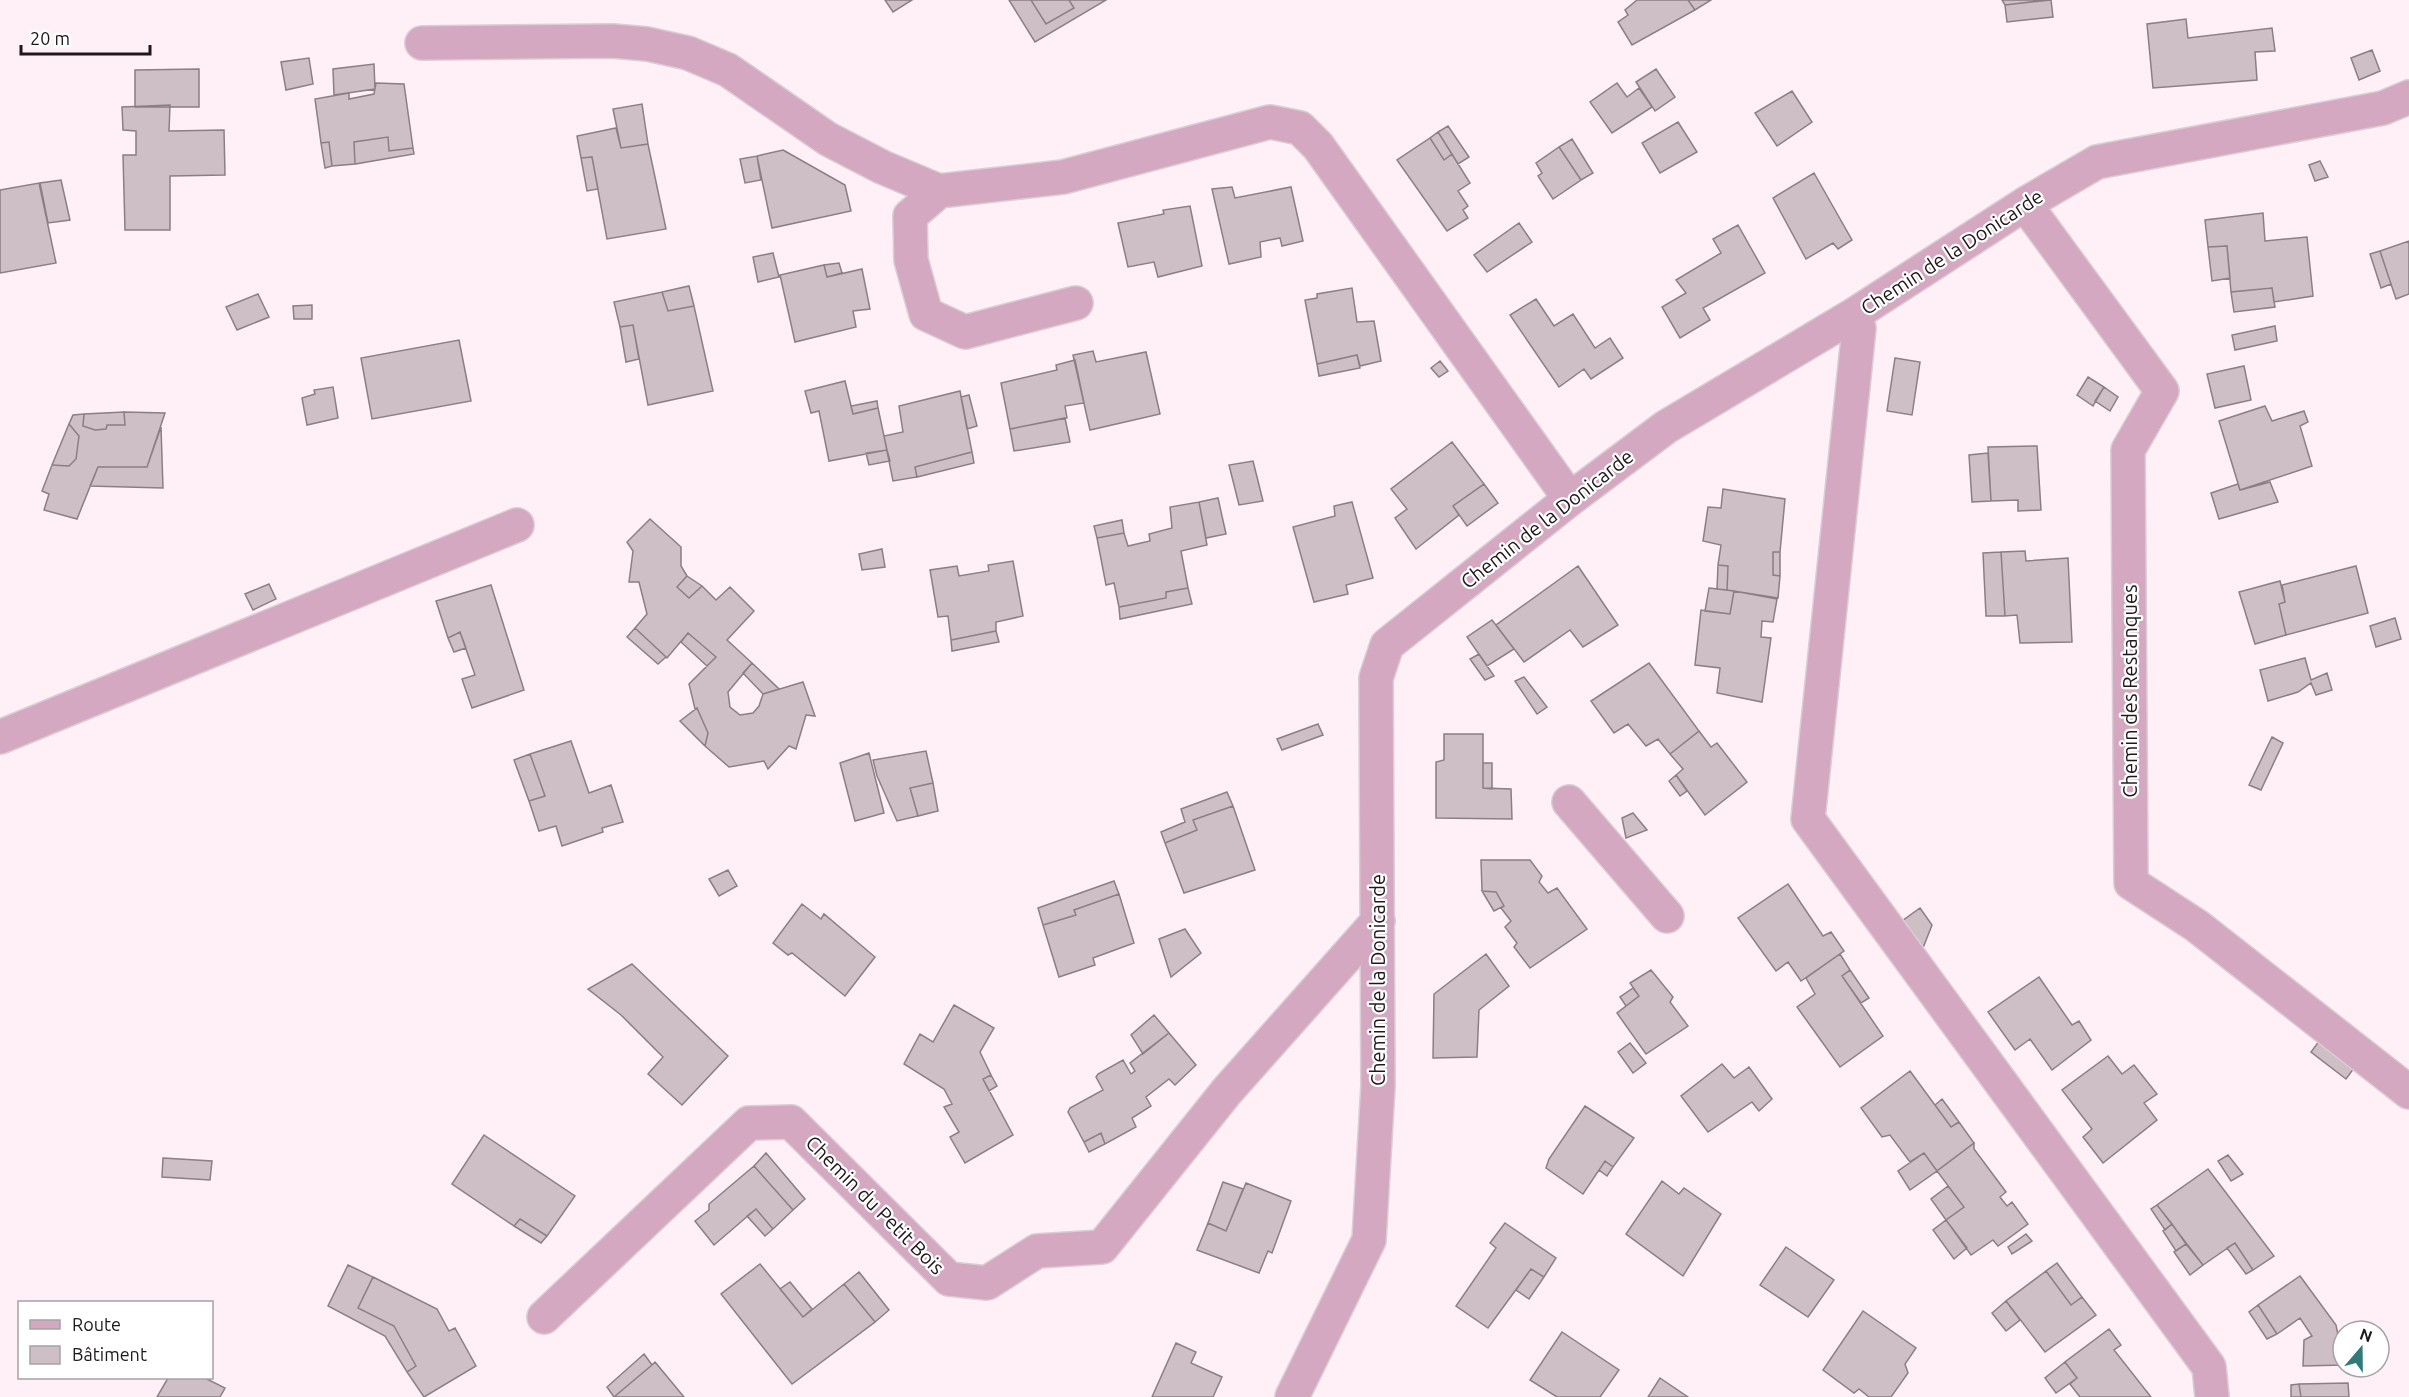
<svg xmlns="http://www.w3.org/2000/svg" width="2409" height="1397" font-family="Ubuntu,sans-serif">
	<rect width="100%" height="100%" fill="#ffeff7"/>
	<!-- building -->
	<path fill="#cebfc7" stroke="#8c7e85" stroke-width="1.5" d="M885,0H912L893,12Z
		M1009,0H1031L1046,24L1074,8L1069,0H1106L1035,42Z
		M1031,0H1069L1074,8L1046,24Z
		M1637,0H1688L1695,10L1632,45L1618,22L1628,15L1625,10Z
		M1688,0H1711L1695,10Z
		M2002,0H2046L2005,5Z
		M2051,0L2053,17L2007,22L2005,5Z
		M2186,19L2188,38L2272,28L2275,51L2255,52L2257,80L2153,88L2147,24Z
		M2372,50L2380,71L2359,80L2351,58Z
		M309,58L313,84L286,90L281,62Z
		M374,64L375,89L334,95L333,69Z
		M199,69V107H135V70Z
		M1656,69L1675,97L1655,111L1636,82Z
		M376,83L404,84L413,148L389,151L388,137L354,142L355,164L332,166L329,142L321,143L315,99L349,93V99L374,94Z
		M1617,83L1627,97L1639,88L1652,107L1612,133L1590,102Z
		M1792,91L1812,122L1777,146L1755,113Z
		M642,104L648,144L621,148L613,109Z
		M170,105L169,131L224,130L225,175L170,176V230H125L123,155H136V131L123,130L122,107Z
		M1678,122L1697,152L1660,173L1642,143Z
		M1448,126L1469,157L1458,164L1438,132Z
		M616,128L621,148L648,144L666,229L607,239L592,157L581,158L577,136Z
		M1438,132L1452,154L1444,160L1430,138Z
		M388,137L389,151L413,148L414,154L355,164L354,142Z
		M1430,138L1444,160L1452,154L1470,183L1458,191L1468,206L1463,210L1468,218L1447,231L1397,160Z
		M1572,139L1593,173L1581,180L1559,147Z
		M329,142L332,166L325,168L321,143Z
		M1559,147L1581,180L1553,199L1538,176L1542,173L1536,163Z
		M783,150L845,185L851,211L772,228L757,156Z
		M757,156L761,180L745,183L740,159Z
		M592,157L598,189L587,191L581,158Z
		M2320,161L2328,177L2315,181L2309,165Z
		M1814,173L1852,240L1838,249L1833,243L1806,259L1773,198Z
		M61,180L70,220L48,223L40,183Z
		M39,183L56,263L0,273V190Z
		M1232,187L1235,198L1291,187L1303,241L1282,246L1280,238L1260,242L1261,257L1229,264L1212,189Z
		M1190,206L1202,266L1158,277L1154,262L1128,267L1118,223L1164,214L1163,210Z
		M2263,213L2265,241L2307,237L2313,296L2274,302L2272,288L2231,292L2227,246L2208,247L2205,220Z
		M1519,223L1532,242L1487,272L1474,255Z
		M1738,225L1765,273L1703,308L1710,320L1680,338L1662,307L1686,293L1676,280L1721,253L1713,239Z
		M2409,241V294L2396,299L2380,251Z
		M2227,246L2230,278L2212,281L2208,247Z
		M2380,251L2391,284L2381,288L2370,254Z
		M773,253L779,277L758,282L753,257Z
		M839,263L842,273L827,277L824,265Z
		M824,265L827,277L862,269L870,309L853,311L856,327L795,342L780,275Z
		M689,286L694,306L668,311L662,292Z
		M1352,288L1357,322L1374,321L1381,361L1360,366L1357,355L1317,364L1305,300L1317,298V294Z
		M2272,288L2275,307L2234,312L2231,292Z
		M662,292L668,311L694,306L713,391L648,405L633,325L620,327L614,302Z
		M258,294L269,317L237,330L226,307Z
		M1536,299L1554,326L1573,314L1595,348L1610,338L1623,358L1591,379L1584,369L1559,387L1510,315Z
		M312,305V319H294L293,306Z
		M633,325L639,359L626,362L620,327Z
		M2275,326L2277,341L2235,350L2232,335Z
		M459,340L471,401L372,419L361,358Z
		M1093,351L1096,362L1146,352L1160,414L1090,430L1073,355Z
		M1357,355L1360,368L1319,376L1317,364Z
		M1895,358L1920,362L1912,415L1887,411Z
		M1075,360L1084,403L1065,406L1067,418L1010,429L1001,383L1057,370L1056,365Z
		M1440,361L1448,371L1439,377L1431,368Z
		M2244,366L2251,400L2215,408L2207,374Z
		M2088,377L2104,387L2093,406L2077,395Z
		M845,381L853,414L878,408L887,450L829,461L819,411L811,413L805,391Z
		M333,387L338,418L307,425L302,398L315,394L314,390Z
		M2104,387L2118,397L2110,411L2095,401Z
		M960,391L972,452L915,467L917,477L893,481L884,436L903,432L899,406Z
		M969,395L977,426L967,429L961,397Z
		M877,401L878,408L853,414L851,406Z
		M2265,406L2272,421L2304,411L2308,422L2300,426L2312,466L2240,490L2219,421Z
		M124,412L165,413L147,467H98L77,519L44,510L49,494L42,491L52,465L69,466L76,459L79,436L69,424L73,415L84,414L83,426L95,430L106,429L107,425H125Z
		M124,412L125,425H107L106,429L95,430L83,426L84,414Z
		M1065,418L1070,442L1014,451L1010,429Z
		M69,424L79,436L76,459L69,466L52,465Z
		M161,427L163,488L90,486L98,467H147Z
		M1452,442L1484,484L1453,506L1459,515L1416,549L1395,518L1407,509L1391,489Z
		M2037,446L2041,510L2018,511V500L1991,501L1988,447Z
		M887,450L890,461L869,465L866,453Z
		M972,452L974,463L917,477L915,467Z
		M1988,453L1991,501L1972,502L1969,455Z
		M1253,461L1263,501L1239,505L1229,465Z
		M2270,482L2278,502L2219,519L2211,493L2238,484L2240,490Z
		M1484,484L1498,503L1467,526L1453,506Z
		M1723,489L1785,499L1780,552H1773V575L1780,576L1778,598L1727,590L1728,566L1718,565L1721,545L1703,541L1708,507L1721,508Z
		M1218,498L1226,534L1206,538L1199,502Z
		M1199,502L1207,545L1181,551L1188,588L1166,592V598L1119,607L1114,583L1106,585L1097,538L1124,533L1128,546L1150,541L1149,534L1172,528L1170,507Z
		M1352,502L1373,578L1346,585L1348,594L1314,602L1293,527L1335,516L1334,506Z
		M650,519L681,547V566L687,576L677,587L689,598L702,586L716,600L730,587L754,611L727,640L752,663L728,692L730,707L740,715L753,713L759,706L763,694L803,682L815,716L806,715L796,749L789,746L768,769L764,761L729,767L705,746L708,733L697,708L695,709L689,684L716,657L688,633L667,658L635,628L647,614L639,582H629L633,551L627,542Z
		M1122,520L1124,533L1097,538L1094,526Z
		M882,549L885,567L862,570L859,554Z
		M2025,551L2026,561L2068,558L2072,642L2020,643L2017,615L2005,616L2001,552Z
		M1773,552H1780V576L1773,575Z
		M2001,552L2005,616H1986L1983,553Z
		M1013,561L1023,616L996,622V631L951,640L948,616L938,617L930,570L957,566L959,576L989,571L988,565Z
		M1718,565L1728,566L1727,590L1717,589Z
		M1578,566L1618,625L1583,647L1570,630L1524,662L1496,625Z
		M2356,566L2368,613L2286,635L2279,604L2285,602L2282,585Z
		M687,576L702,586L689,598L677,587Z
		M2280,581L2285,602L2279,604L2286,635L2255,644L2239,592Z
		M269,584L276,599L253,610L245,594Z
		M491,585L524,690L472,708L462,679L475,675L460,632L448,638L436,601Z
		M1188,588L1192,604L1120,619L1119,607L1166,598V592Z
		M1709,588L1734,591L1730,614L1705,611Z
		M1734,591L1777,599L1773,622L1762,621L1761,637L1771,638L1762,702L1717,693L1720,668L1695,665L1701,610L1730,614Z
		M2395,618L2401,639L2376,647L2370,626Z
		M1492,620L1514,649L1487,666L1467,637Z
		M635,628L666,657L658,664L627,637Z
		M996,631L999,642L952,651L951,640Z
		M460,632L466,648L454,652L448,638Z
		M688,633L716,657L707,666L681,642Z
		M1479,654L1494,676L1485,680L1470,659Z
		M2305,658L2311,680L2327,673L2332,690L2316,695L2311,683L2298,692L2268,701L2260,670Z
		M752,663L779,689L763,694L743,673Z
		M1649,663L1699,731L1670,754L1658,739L1646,746L1628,724L1614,733L1591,701Z
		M1524,677L1547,707L1537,714L1515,681Z
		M697,708L708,733L705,746L680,721Z
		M1318,724L1323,735L1282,750L1277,739Z
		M1699,731L1711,747L1717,743L1747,782L1705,815L1676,775L1683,769L1670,754Z
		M1444,734H1483V788L1511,789L1512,819L1436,818V762L1444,760Z
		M2272,737L2283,743L2261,790L2249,785Z
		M571,741L589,793L611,785L623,822L602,828L603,832L562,846L556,826L539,831L529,801L545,796L530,754Z
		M926,751L933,783L910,788L918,816L897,821L877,776L873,760Z
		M869,753L884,813L855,821L840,763Z
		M530,754L545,796L529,801L514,760Z
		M1483,763H1492V789L1483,788Z
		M1676,775L1687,791L1680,796L1669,781Z
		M933,783L938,811L918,816L910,788Z
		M1227,792L1233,806L1193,820L1197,830L1165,843L1161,832L1185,822L1181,809Z
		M1233,806L1255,870L1184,893L1165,843L1197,830L1193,820Z
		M1633,813L1647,830L1626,838L1622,818Z
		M1481,860H1530L1542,876L1539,882L1548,893L1557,888L1587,929L1530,968L1514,947L1517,943L1505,927L1511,921L1501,908L1504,906L1496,892L1482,891Z
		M728,870L737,886L719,896L709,879Z
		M1114,881L1119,894L1074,910L1076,915L1043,925L1038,908Z
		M1788,884L1823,936L1831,932L1844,951L1801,981L1788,962L1776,971L1738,918Z
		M1482,891L1496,892L1504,906L1494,911Z
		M1119,894L1134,943L1093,958L1095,965L1059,977L1043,925L1076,915L1074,910Z
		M802,904L821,919L824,914L875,957L845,996L792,953L788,955L773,943Z
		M1920,908L1932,925L1923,948L1902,921Z
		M1185,929L1201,953L1171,977L1159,939Z
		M1486,954L1509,986L1479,1010L1477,1057L1433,1058L1434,994Z
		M1840,954L1850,970L1842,976L1883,1036L1840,1067L1797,1007L1815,994L1806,978Z
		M632,964L728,1056L682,1105L648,1074L663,1057L621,1015L588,989Z
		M1651,970L1673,997L1670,1002L1688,1026L1646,1054L1617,1013L1639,996L1630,983Z
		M1850,970L1869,998L1861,1003L1842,976Z
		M2039,977L2072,1025L2079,1021L2091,1040L2052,1070L2030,1039L2015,1050L1988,1012Z
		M1633,988L1639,996L1626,1006L1620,997Z
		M954,1005L994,1028L980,1052L991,1075L983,1079L1013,1135L965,1163L950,1137L959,1132L944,1107L952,1104L944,1089L904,1064L920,1034L933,1042Z
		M1154,1015L1169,1033L1143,1054L1131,1035Z
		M1169,1033L1196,1065L1175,1085L1169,1079L1146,1097L1151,1106L1132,1118L1136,1127L1105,1144L1101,1133L1084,1142L1068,1112L1070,1108L1103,1090L1096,1077L1098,1074L1123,1060L1131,1074L1135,1071L1130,1063Z
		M2325,1033L2360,1060L2346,1079L2311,1052Z
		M1630,1043L1646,1063L1633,1073L1618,1052Z
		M2108,1056L2122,1074L2134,1065L2157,1094L2144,1103L2157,1120L2103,1163L2083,1137L2092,1129L2062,1090Z
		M1722,1064L1734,1078L1749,1067L1772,1099L1759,1111L1752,1102L1708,1132L1681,1096Z
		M1910,1071L1951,1127L1959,1122L1974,1143L1937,1171L1924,1153L1910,1162L1890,1135L1882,1137L1861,1108Z
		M991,1075L997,1086L989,1091L983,1079Z
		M1942,1099L1959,1122L1951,1127L1935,1105Z
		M1585,1106L1634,1138L1613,1167L1605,1161L1583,1194L1546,1168L1549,1159Z
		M1101,1133L1105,1144L1089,1152L1084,1142Z
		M484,1135L575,1196L547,1236L520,1219L514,1226L452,1184Z
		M1974,1143V1149L2006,1192L2000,1197L2007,1206L2012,1202L2028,1224L1998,1246L1993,1240L1971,1255L1946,1220L1964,1207L1937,1171Z
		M766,1153L805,1199L793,1210L754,1166Z
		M1924,1153L1937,1171L1910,1190L1898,1171Z
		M2228,1155L2243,1174L2231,1181L2218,1161Z
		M163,1158L212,1161L210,1180L162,1177Z
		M1605,1161L1613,1167L1607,1176L1599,1170Z
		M754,1166L793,1210L773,1229L756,1209L714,1245L695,1221L709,1210V1204Z
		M2208,1169L2274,1256L2253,1270L2235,1243L2203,1265L2157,1205Z
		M1662,1181L1679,1194L1684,1188L1721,1214L1683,1276L1626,1234Z
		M1223,1182L1243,1189L1226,1231L1208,1223Z
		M1246,1183L1291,1201L1272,1253L1268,1251L1259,1273L1197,1250L1208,1223L1226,1231Z
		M1948,1186L1964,1207L1946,1220L1931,1199Z
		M2157,1205L2172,1224L2165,1230L2151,1209Z
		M756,1209L773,1229L765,1236L747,1216Z
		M520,1219L547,1236L541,1243L514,1226Z
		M1946,1220L1967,1248L1954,1259L1933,1230Z
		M1505,1223L1556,1258L1544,1277L1531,1269L1488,1328L1456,1306L1496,1248L1490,1243Z
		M2172,1224L2186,1244L2176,1251L2163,1231Z
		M2026,1234L2032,1241L2012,1254L2008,1247Z
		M2235,1243L2253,1270L2246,1274L2227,1248Z
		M2186,1244L2203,1265L2190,1275L2174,1252Z
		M1786,1247L1834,1280L1808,1317L1760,1285Z
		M2057,1263L2082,1297L2071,1305L2046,1271Z
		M760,1264L803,1317L844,1284L875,1322L792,1384L721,1294Z
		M348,1265L373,1277L358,1308L394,1326L416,1366L407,1372L385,1336L328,1306Z
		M1531,1269L1544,1277L1529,1299L1516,1290Z
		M2046,1271L2071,1305L2082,1297L2096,1315L2045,1352L2006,1301Z
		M859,1272L889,1310L875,1322L844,1284Z
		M2300,1276L2336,1325L2338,1335H2343V1365L2303,1366L2304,1340L2312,1336L2300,1318L2277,1334L2258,1305Z
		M373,1277L437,1309L449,1331L455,1328L476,1366L424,1397L407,1372L416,1366L394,1326L358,1308Z
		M790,1282L812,1309L803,1317L780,1289Z
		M2006,1301L2020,1320L2006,1331L1992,1313Z
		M2258,1305L2277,1334L2267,1339L2249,1312Z
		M1863,1311L1916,1348L1905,1364L1908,1373L1891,1397H1869L1859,1389L1854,1393L1823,1370Z
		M2109,1329L2121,1345L2114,1350L2151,1397H2080L2070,1384L2077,1378L2065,1362Z
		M1562,1332L1619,1370L1600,1397H1557L1530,1380Z
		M1176,1343L1196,1352L1191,1363L1222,1377L1213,1397H1152Z
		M644,1354L652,1365L614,1397L607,1387Z
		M655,1362L684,1397H614L652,1365Z
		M2065,1362L2077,1378L2056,1393L2045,1378Z
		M168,1378H205L225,1388L220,1397H157Z
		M1660,1378L1688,1397H1648Z
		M2348,1383L2349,1397H2301L2299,1384Z
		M2299,1384L2301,1397H2291V1385Z"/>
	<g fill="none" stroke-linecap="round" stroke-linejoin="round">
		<defs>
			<path id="minor" d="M422,43L613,41L647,44L688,53L728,70L828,139L882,167L939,191
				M2025,204L2162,391L2128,450L2131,883L2197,926L2409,1092
				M1076,303L965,332L926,314L911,260L910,216L939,191L1063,177L1270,122L1300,128L1318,146L1570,499
				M1852,316L1859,328L1808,819L2209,1367L2212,1397
				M0,737L517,525
				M1569,802L1667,916
				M544,1317L749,1123L791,1122L949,1279L987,1283L1037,1251L1102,1247L1227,1091L1378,921
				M1292,1397L1369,1240L1378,1086L1376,678L1387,645L1570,499L1666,427L1852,316L2025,204L2097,162L2383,108L2409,97"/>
		</defs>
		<!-- minor casing -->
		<use href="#minor" stroke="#dbcdd4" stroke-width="36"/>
		<!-- minor -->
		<use href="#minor" stroke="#d3a8c0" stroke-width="33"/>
	</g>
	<g text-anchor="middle" stroke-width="4.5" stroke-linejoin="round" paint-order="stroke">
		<!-- street labels -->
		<g font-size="20" fill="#1e181b" stroke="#fff">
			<text transform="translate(1952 252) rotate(-33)" y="7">Chemin de la Donicarde</text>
			<text transform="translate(1547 519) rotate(-38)" y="7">Chemin de la Donicarde</text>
			<text transform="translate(2130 691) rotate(-90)" y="7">Chemin des Restanques</text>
			<text transform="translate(1378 980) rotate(-90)" y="7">Chemin de la Donicarde</text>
			<text transform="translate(875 1205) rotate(45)" y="7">Chemin du Petit Bois</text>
		</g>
	</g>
	<!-- legend -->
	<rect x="18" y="1301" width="195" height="78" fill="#ffffff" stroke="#a5a3a4" stroke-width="1.5"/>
	<rect x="30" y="1320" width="30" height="9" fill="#d3a8c0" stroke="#a5a3a4" stroke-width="1.5"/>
	<text x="72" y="1331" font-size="18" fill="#1e181b">Route</text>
	<rect x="30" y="1346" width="30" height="18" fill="#cebfc7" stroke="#a5a3a4" stroke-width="1.5"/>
	<text x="72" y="1361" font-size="18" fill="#1e181b">Bâtiment</text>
	<!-- north arrow -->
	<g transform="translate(2361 1349) rotate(20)"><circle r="28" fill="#ffffff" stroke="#a5a3a4" stroke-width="1.5"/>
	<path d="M0-4.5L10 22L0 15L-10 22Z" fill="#307a79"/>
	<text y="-9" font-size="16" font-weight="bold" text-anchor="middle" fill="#1e181b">N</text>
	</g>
	<!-- scale -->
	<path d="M21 45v9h129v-9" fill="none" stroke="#1e181b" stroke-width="3"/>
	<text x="30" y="45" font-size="18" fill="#1e181b" stroke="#ffffff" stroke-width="4.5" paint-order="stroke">20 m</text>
</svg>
